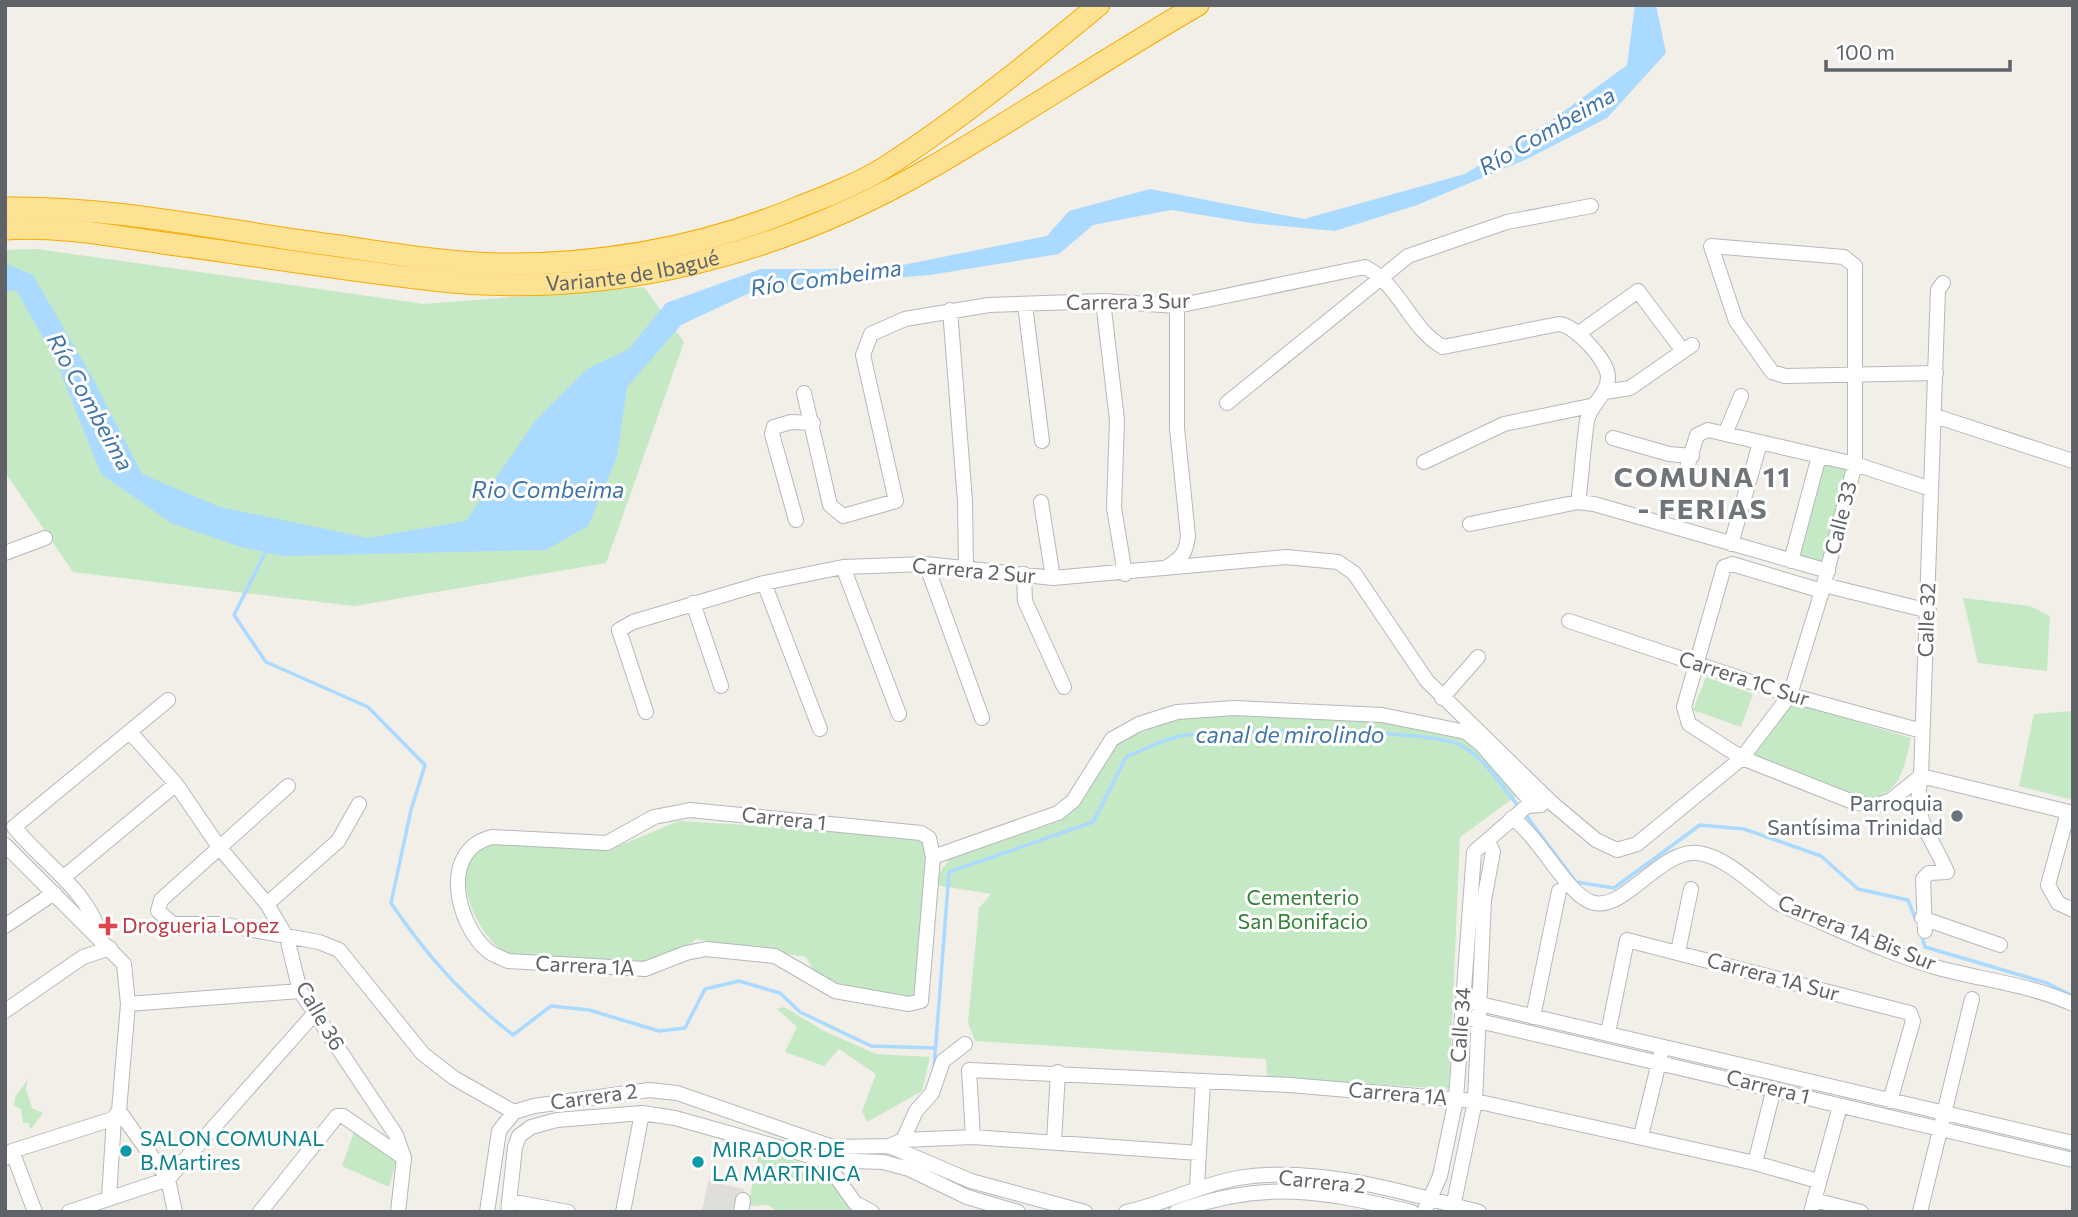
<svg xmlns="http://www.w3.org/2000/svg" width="2078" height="1217" font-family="Commissioner,sans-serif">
	<rect width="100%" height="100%" fill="#f1efe8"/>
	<!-- industrial -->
	<path fill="#e0deda" d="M708,1181L744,1189L738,1212H702Z"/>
	<!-- green -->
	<path fill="#c5e8c5" d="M37,249L424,304L644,287L684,342L606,563L354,606L73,572L5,472V250Z
		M1819,456L1855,464L1828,571L1791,561Z
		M1963,598L2030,606L2050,616L2047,671L1978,663Z
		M1706,677L1753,694L1741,727L1693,710Z
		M1790,702L1911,738C1904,769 1900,796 1864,799L1749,756Z
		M2073,711V800L2019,786L2034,714Z
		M1217,715L1382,719L1464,736L1519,794L1460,837L1449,1089L1267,1077L1266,1059L975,1041L968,1023L979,908L991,894L936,885L938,875L951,857L1058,822L1080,804L1118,742L1178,717Z
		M679,821L918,835L926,839L916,994L906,999L836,985L813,970L806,957L696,939L688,947L643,965L508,956C471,930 438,851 502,839L621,845Z
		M784,1007L824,1031L876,1054L930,1057L922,1091L867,1122L862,1111L876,1074L839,1049L824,1066L785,1052L797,1027L777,1009Z
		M28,1079L26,1089L32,1108L43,1113L31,1129L28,1123H23L21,1109L14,1106L15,1097Z
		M354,1132L397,1158L389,1187L342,1166Z
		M760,1149L820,1170L850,1208L856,1212H778L768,1205L748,1206Z"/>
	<!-- water -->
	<path fill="#aadaff" d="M1635,5H1656L1666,53L1607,118L1527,159L1417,205L1335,231L1251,223L1171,210L1093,225L1059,254L930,275L758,289L681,325L627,387L617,457L588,526L546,550L283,556L241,547L171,523L101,474L55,358L16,290L5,292V263L33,275L93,379L142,474L220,507L368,538L466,521L536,420L587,369L629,349L666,303L761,269H883L1047,236L1069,211L1150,189L1304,219L1465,174L1552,120L1627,65Z"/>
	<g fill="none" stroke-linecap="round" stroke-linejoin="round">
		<!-- stream -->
		<path stroke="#aadaff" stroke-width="3.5" d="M267,549L234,615L266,662L368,707L425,765L411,810L391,903C427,956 462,995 513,1035L551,1006L589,1010L659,1031L685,1028L705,989L739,981L780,993L800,1012L871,1046L935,1048
			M1525,814L1576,882L1614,888L1700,825L1744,829L1821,856L1858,889L1908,900L1916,920
			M1921,934L1925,947L2047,983L2073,996
			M934,1068L949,872L1093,822L1126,757C1144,750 1163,739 1181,736C1221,728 1433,728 1462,746C1488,761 1501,786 1520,808"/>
		<defs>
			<path id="minor" d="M1103,301L1117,420L1114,508L1125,574
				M1025,305L1042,441
				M950,310L965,501L966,567
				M1579,333L1638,291L1683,351
				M1605,392L1630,388L1692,345
				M804,393L830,505L843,516L896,501L863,355L871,334L905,319L989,305L1103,301L1177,306L1365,267C1401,286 1410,329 1443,347L1559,324C1575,325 1608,361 1608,377C1608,395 1590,404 1587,421C1583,447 1582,475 1578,502
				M1227,403L1408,256L1507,222L1591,206
				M1935,416L2073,461
				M1725,434L1741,396
				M1613,438L1669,454L1692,456
				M1424,462L1504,424L1595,405
				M1686,471L1697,435L1708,430L1855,464L1931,489
				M1041,502L1053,578
				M796,520L772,434L774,427L791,422L813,423
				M1470,524L1578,502L1594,504L1828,571
				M1731,544L1760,443
				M5,553L45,538
				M1791,561L1819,456
				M926,564L982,718
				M843,567L899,714
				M1167,567C1182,558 1186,553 1188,536L1177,428V306
				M1024,574L1025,601L1064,687
				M764,583L820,729
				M1824,585L1929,611
				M1822,591L1732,564L1724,567L1684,707L1689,724L1742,758L1853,802L1875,806L1891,800L1921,776L2073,813
				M693,603L721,686
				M1569,621L1790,695L1922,731
				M1442,698L1478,657
				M646,712L619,630L633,622L764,583L843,567L926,564L1053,578L1286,557L1338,562L1354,573L1427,681L1553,804L1596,840L1617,850L1637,844L1742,758L1790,695L1822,591L1855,464V266L1844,257L1711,246L1736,321L1772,372L1785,376L1936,373
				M130,732L176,784L219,847L267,904L287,938L300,991L396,1135L404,1158L398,1212
				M288,786L161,900L158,911L173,924H220L319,942L339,950L423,1054L454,1078L514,1112L534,1106L649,1090L677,1093L833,1147L889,1146L971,1181L1085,1212
				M2068,812L2048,885L2058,903L2073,910
				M1512,818C1540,837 1565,892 1591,902C1624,914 1659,849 1698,853C1727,857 1755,887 1778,903C1787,908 1798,912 1807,916C1849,934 1891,954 1935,967C1982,980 2028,984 2073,1004
				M5,845L124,964L128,1004L119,1111L168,1179L175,1212
				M933,857L921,1001L909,1004L835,991L775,956L706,949L686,953L645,969L508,961C502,958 493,955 488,951C456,924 439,850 492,837L607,843L654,817L690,810L921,833L929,838L933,857L1058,813L1073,801L1112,739L1139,724L1177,712L1234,708L1382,715L1466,732L1481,744L1534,805
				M64,877L176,784
				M267,904L338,841L359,804
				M1922,918L2000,945
				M5,926L54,893
				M1925,931L1923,879L1929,873L1947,872C1930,833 1912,821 1921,776L1938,290L1943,283
				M101,937C88,890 44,864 14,827L168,700
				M1678,952L1691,889
				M1463,1000L2073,1143
				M128,1004L300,991
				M5,1011L83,957L110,948
				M1462,1017L2073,1160
				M1533,1017L1559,891
				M1608,1033L1627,940L1910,1013L1913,1021L1890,1101
				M1641,1136L1661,1054
				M973,1137L969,1070L1290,1085L1475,1101L1755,1163L1818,1181
				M903,1140L916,1111L932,1093L943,1061L965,1044
				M1054,1142L1058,1072
				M889,1146L903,1140L973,1137L1199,1153
				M12,1151L35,1212
				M5,1158L12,1151L122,1116
				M824,1160L855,1203L872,1212
				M1755,1163L1774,1088
				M1197,1187L1203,1081
				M109,1198L114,1118L117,1113
				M1814,1200L1861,1212
				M509,1201L568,1212
				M69,1212L168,1179L314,1014
				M260,1212L337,1116H343L404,1158
				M487,1212L499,1131L514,1112
				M508,1212L515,1147L519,1136L531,1127L557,1120L642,1113L675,1118L824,1160L883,1162L909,1169L967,1197L1018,1212
				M623,1212L642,1113
				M741,1212L743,1200
				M1126,1212C1164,1204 1199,1185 1238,1178C1317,1165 1403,1192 1479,1212
				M1176,1212C1262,1179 1325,1191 1412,1212
				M1424,1212L1440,1176L1456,1099L1474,852L1527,806L1541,805
				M1452,1212L1475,1101L1484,900L1493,852L1488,841
				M1811,1212L1840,1106
				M1920,1212L1972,999"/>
			<g id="highway">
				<path d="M5,208C115,206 223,231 332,245C388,253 444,263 501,264C604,265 703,247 799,207C827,196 858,184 884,168C959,120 1030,62 1099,5"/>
				<path id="s1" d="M5,229C57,225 112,236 163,243C253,255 343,270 433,280C609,300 780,255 932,167C1022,115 1108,57 1198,5"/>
			</g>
		</defs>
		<!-- minor casing -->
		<use href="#minor" stroke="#b5b8bc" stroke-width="16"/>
		<!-- highway casing -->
		<use href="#highway" stroke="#f9ab00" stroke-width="23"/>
		<!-- minor -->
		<use href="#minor" stroke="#fff" stroke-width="14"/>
		<!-- highway -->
		<use href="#highway" stroke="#fde293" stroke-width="21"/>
	</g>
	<!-- markers -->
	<circle fill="#6b7280" stroke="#fff" stroke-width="2.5" cx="1957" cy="816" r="7"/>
	<path fill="#e0444e" stroke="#fff" stroke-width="2.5" d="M104.5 915.5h7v7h7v7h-7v7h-7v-7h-7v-7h7z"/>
	<g fill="#0f9aa8" stroke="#fff" stroke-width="2.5">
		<circle cx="126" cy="1151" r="7"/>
		<circle cx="698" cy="1162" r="7"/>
	</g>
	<g text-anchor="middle" stroke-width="6" stroke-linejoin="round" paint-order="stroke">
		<!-- street labels -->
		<g font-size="21" fill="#5f6368" stroke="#fff">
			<text dy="7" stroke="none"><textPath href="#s1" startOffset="632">Variante de Ibagué</textPath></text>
			<text transform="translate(1128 302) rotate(-1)" y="7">Carrera 3 Sur</text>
			<text transform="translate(1841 518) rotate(-76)" y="7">Calle 33</text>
			<text transform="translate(974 571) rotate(5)" y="7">Carrera 2 Sur</text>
			<text transform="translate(1927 620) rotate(-88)" y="7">Calle 32</text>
			<text transform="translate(1744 679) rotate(18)" y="7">Carrera 1C Sur</text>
			<text transform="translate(784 819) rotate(6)" y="7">Carrera 1</text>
			<text transform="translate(1857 933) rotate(22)" y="7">Carrera 1A Bis Sur</text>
			<text transform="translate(585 966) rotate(3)" y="7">Carrera 1A</text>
			<text transform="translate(1773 977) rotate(15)" y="7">Carrera 1A Sur</text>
			<text transform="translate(320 1016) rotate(60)" y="7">Calle 36</text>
			<text transform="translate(1461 1025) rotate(-86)" y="7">Calle 34</text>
			<text transform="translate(1768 1087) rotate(14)" y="7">Carrera 1</text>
			<text transform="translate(1398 1094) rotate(5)" y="7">Carrera 1A</text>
			<text transform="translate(594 1097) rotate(-8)" y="7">Carrera 2</text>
			<text transform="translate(1322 1182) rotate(6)" y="7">Carrera 2</text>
		</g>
		<!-- worship labels -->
		<g font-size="21" fill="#5b616d" stroke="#fff" text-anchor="end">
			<text x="1943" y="811">Parroquia<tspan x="1943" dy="24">Santísima Trinidad</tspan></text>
		</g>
		<!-- park labels -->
		<g font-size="21" fill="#348238" stroke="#fff">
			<text x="1303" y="905">Cementerio<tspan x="1303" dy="24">San Bonifacio</tspan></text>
		</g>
		<!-- health labels -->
		<g font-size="21" fill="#be3a42" stroke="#fff" text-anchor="start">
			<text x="122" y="933">Drogueria Lopez</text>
		</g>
		<!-- culture labels -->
		<g font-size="21" fill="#0d838f" stroke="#fff" text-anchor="start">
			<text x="140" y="1146">SALON COMUNAL<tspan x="140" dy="24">B.Martires</tspan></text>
			<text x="712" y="1157">MIRADOR DE<tspan x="712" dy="24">LA MARTINICA</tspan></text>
		</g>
		<!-- water labels -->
		<g font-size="23" font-style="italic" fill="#4174aa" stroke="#fff">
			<text transform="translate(1547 131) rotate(-30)" y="8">Río Combeima</text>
			<text transform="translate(826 278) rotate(-8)" y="8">Río Combeima</text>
			<text transform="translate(90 402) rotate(61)" y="8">Río Combeima</text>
			<text x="548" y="498">Rio Combeima</text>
			<text x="1290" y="743">canal de mirolindo</text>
		</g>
		<!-- district labels -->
		<g font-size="28" font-weight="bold" letter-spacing="2" fill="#70757a" stroke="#fff">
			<text x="1703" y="487">COMUNA 11<tspan x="1703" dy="32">- FERIAS</tspan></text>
		</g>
	</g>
	<!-- border -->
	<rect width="2078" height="1217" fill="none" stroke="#5f6368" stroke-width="14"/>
	<!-- scale -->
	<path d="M1826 60v10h184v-10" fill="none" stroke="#5f6368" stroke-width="3.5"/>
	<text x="1836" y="60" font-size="21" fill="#5f6368" stroke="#ffffff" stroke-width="5" paint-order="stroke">100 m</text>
</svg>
